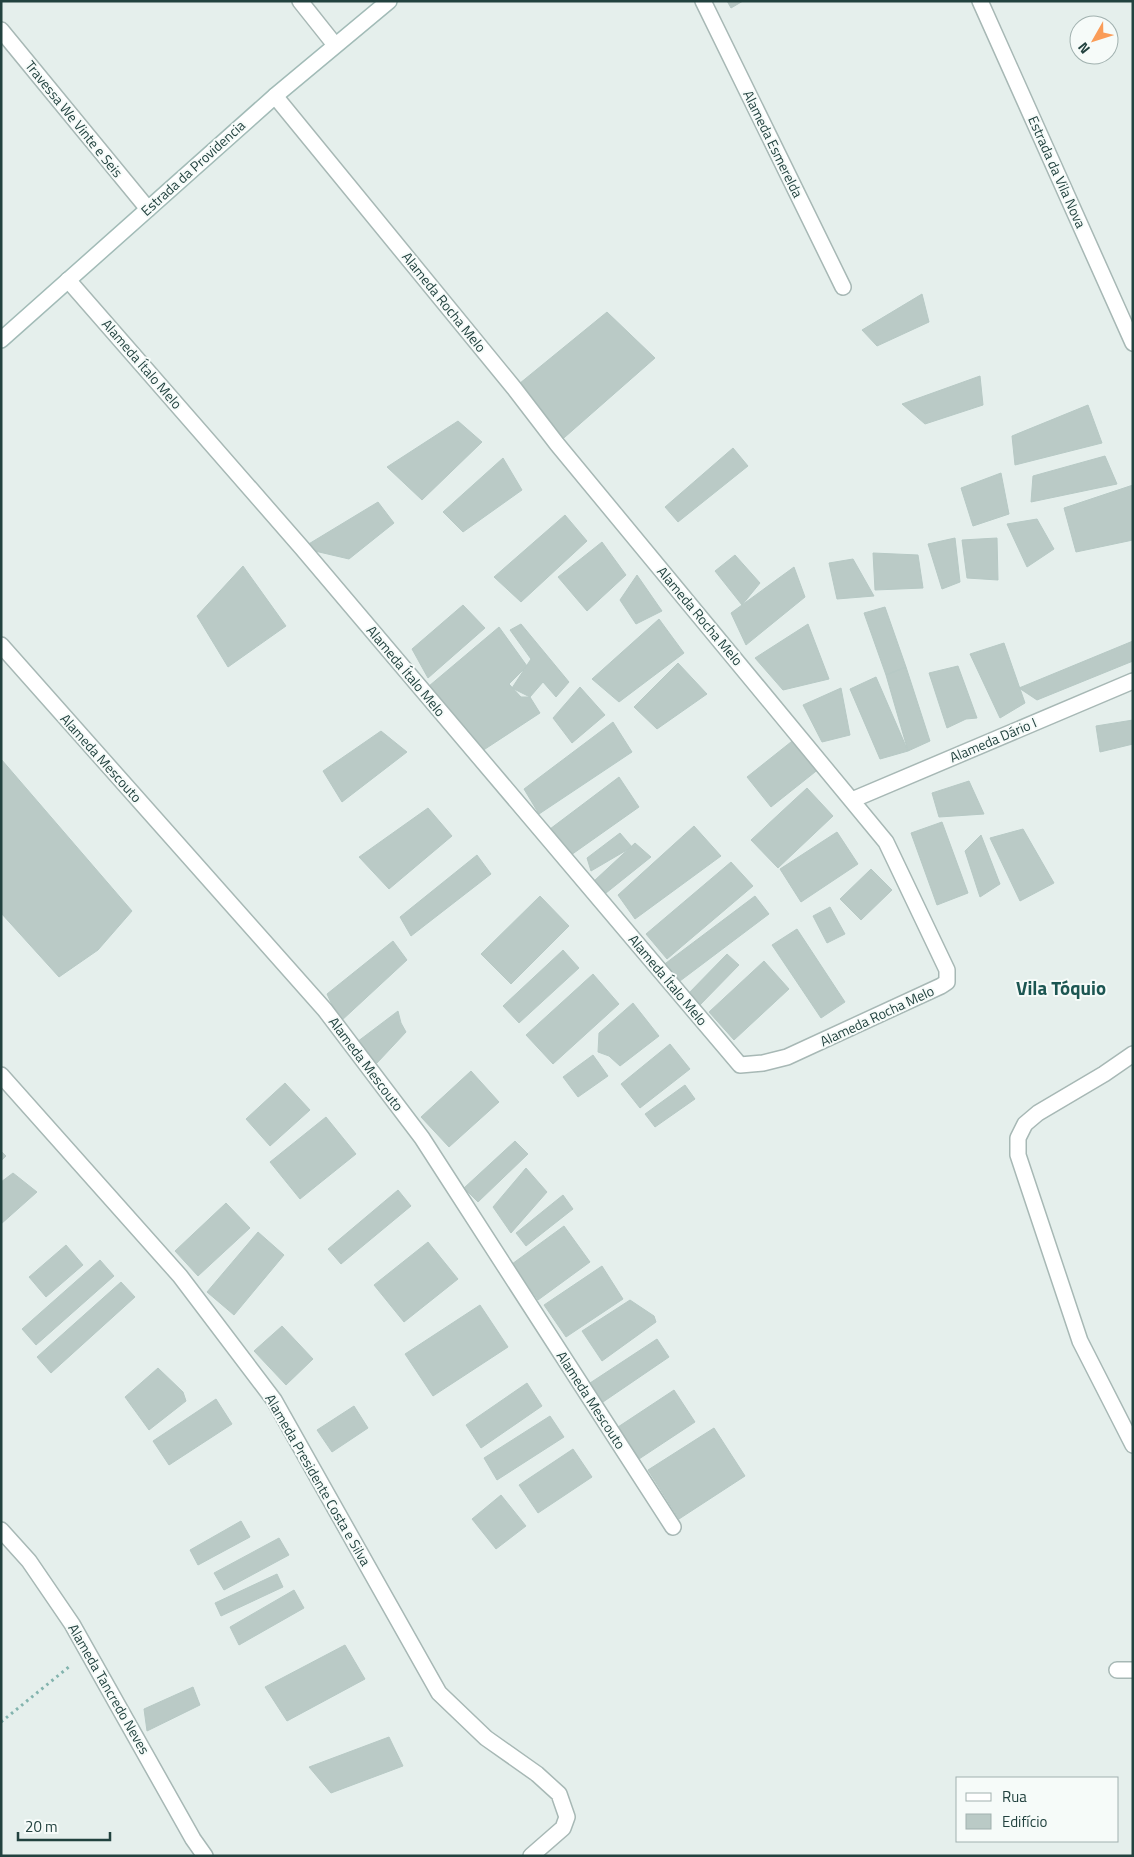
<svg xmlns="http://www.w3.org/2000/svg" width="1134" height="1857" font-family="'Titillium Web',sans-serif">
	<rect width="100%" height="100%" fill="#e5efec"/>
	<!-- building -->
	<path fill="#bacac6" stroke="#b7c9c5" d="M727,1H743L731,8Z
		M922,294L929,322L877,346L862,330Z
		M607,312L655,358L557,444L514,388Z
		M980,376L983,405L925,424L902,404Z
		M1088,405L1102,443L1015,465L1012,436Z
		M458,421L482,442L422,500L387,467Z
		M733,448L748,466L678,522L665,507Z
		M1105,456L1117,484L1031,502L1033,476Z
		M503,458L522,490L463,532L443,512Z
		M1001,473L1009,514L973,526L961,488Z
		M1133,485V540L1076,552L1064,508Z
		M378,502L394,523L349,559L302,548Z
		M565,515L587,541L521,602L494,577Z
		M1037,519L1054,549L1027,567L1007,524Z
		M955,538L960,582L942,589L928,544Z
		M997,538L998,580L967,578L962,540Z
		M602,542L626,575L587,611L558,577Z
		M873,553L918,555L923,588L875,590Z
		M735,555L760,583L742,605L715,571Z
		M853,559L874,596L837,599L829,563Z
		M243,566L286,626L228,667L197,616Z
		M794,567L805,597L746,645L731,613Z
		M637,575L662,611L636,624L620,600Z
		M463,605L485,628L428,678L412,649Z
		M885,607L906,667L886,675L864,613Z
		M659,619L684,653L619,702L592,679Z
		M521,624L569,682L556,697L543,682L530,697L512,688L531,659L510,630Z
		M808,624L829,679L783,690L755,658Z
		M499,627L527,666L509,684L521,697H530L540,713L482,751L429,686Z
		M1133,641V661L1037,700L1019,688Z
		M1004,643L1025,703L1000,718L970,654Z
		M678,663L707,694L657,729L634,707Z
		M958,666L977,718L966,719L947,728L929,673Z
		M906,667L930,741L908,751L886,675Z
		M876,677L908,751L880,759L850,689Z
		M580,687L605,715L572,743L553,718Z
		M841,688L850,735L822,742L803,705Z
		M1133,720V744L1100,752L1096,726Z
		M613,722L632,752L539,814L524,789Z
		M381,731L407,752L342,802L323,771Z
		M796,738L820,768L771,807L747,777Z
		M1,759L132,911L98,950L59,977L1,913Z
		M619,777L639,807L571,855L550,829Z
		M969,781L984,814L939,817L932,793Z
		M807,788L833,816L778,868L751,840Z
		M428,808L452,836L389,889L359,857Z
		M942,822L968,893L937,905L911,833Z
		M694,826L721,856L635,919L618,895Z
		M1023,829L1054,883L1020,901L990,838Z
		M837,832L858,864L801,902L780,869Z
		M620,833L632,847L591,871L587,858Z
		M981,835L1000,884L980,897L965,851Z
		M635,843L651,857L606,893L594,881Z
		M477,855L491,874L411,936L400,917Z
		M731,862L753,886L667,959L646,934Z
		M871,869L892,890L861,920L840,899Z
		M540,896L569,926L511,984L481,954Z
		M755,896L769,914L676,984L662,966Z
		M830,907L845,934L827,943L813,916Z
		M797,929L845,1002L821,1018L772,945Z
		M393,941L407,960L340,1022L327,994Z
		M563,950L579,968L519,1023L503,1006Z
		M727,954L739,965L698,1007L687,995Z
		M764,961L789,989L734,1040L709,1012Z
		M593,974L619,1004L553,1064L526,1035Z
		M633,1003L659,1036L620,1066L609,1056L598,1052L599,1033Z
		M398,1011L401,1023L406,1032L377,1063L357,1042Z
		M670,1044L690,1069L640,1108L621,1084Z
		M593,1055L608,1076L578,1097L563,1077Z
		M471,1071L499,1102L449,1147L421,1117Z
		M285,1083L310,1110L270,1146L246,1119Z
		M685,1085L695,1099L655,1127L645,1114Z
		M326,1117L356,1154L300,1199L270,1162Z
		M515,1141L528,1154L478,1202L464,1188Z
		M1,1151L6,1156L1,1161Z
		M526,1168L547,1192L511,1233L493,1207Z
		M13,1173L37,1192L1,1224V1182Z
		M398,1190L411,1206L341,1264L328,1249Z
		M563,1195L573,1209L526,1246L516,1233Z
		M226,1203L250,1228L198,1276L175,1251Z
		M564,1226L590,1262L538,1300L512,1264Z
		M258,1232L284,1255L234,1315L207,1292Z
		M428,1242L458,1279L404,1322L374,1285Z
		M66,1245L83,1265L46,1297L29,1277Z
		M100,1260L114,1276L36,1345L22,1329Z
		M602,1266L623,1299L566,1337L544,1305Z
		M121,1282L135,1297L51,1373L37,1357Z
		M630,1300L654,1316L656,1322L602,1361L582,1331Z
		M480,1305L508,1347L433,1396L405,1354Z
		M282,1326L313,1359L286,1385L254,1351Z
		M657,1339L669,1357L603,1402L590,1383Z
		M158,1368L183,1392L186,1401L149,1430L125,1397Z
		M527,1383L542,1406L481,1448L466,1425Z
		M674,1390L695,1422L639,1459L618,1427Z
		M216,1399L232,1424L169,1465L153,1441Z
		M354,1406L368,1428L332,1452L317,1430Z
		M550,1416L564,1437L497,1480L484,1458Z
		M714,1428L745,1476L679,1519L648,1470Z
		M573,1449L592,1477L538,1513L519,1485Z
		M501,1495L526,1526L496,1549L472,1519Z
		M241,1521L250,1537L198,1565L190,1550Z
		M279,1538L289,1555L224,1590L214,1573Z
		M277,1574L283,1587L221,1616L215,1603Z
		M294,1590L304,1608L239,1645L230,1627Z
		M345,1645L365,1679L287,1721L265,1687Z
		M193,1687L200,1705L147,1731L144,1709Z
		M389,1737L403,1766L331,1793L309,1767Z"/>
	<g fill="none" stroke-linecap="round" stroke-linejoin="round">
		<defs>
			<path id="service" d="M1133,1054L1104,1074L1038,1113L1025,1124L1018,1138V1155L1080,1341L1133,1445
				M1117,1670H1133"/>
			<path id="minor" d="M300,1L335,45
				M703,1L843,287
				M1,30L148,209
				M68,280L302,548L740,1065L763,1063L787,1057L941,986L947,982V970L886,842L557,444L514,388L275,96
				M1,645L325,1010L422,1138L673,1527
				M852,800L1133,681
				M1,1075L180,1276L274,1400L439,1693L486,1738L537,1774L559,1794L567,1817L563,1828L531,1856
				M1,1530L29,1561L72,1624L193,1839L205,1856"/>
			<path id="tertiary" d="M980,1L1133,343"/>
			<path id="secondary" d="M1,340L275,96L389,1"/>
		</defs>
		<!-- service casing -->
		<use href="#service" stroke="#a7b8b5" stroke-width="18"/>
		<!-- minor casing -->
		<use href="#minor" stroke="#a7b8b5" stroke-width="18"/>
		<!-- tertiary casing -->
		<use href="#tertiary" stroke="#a7b8b5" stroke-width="18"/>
		<!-- secondary casing -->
		<use href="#secondary" stroke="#a2bbb7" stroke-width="18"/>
		<!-- path -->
		<path stroke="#83b4ae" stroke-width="3" stroke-dasharray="2.5 4" stroke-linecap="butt" d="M1,1722L70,1666"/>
		<!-- service -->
		<use href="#service" stroke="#fff" stroke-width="15"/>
		<!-- minor -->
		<use href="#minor" stroke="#fff" stroke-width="15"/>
		<!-- tertiary -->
		<use href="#tertiary" stroke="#fff" stroke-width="15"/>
		<!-- secondary -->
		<use href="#secondary" stroke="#fff" stroke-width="15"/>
	</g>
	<g text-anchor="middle" stroke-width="4" stroke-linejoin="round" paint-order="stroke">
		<!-- street labels -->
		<g font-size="14" fill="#22423f" stroke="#f6fbf9">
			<text transform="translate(74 119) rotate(51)" y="5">Travessa We Vinte e Seis</text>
			<text transform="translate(773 144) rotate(64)" y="5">Alameda Esmerelda</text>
			<text transform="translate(193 168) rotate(-42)" y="5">Estrada da Providencia</text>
			<text transform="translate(1057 172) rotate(66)" y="5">Estrada da Vila Nova</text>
			<text transform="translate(444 302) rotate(51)" y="5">Alameda Rocha Melo</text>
			<text transform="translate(142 364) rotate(49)" y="5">Alameda Ítalo Melo</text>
			<text transform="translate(700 616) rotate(50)" y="5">Alameda Rocha Melo</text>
			<text transform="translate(406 671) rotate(50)" y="5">Alameda Ítalo Melo</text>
			<text transform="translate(993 740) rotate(-23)" y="5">Alameda Dário I</text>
			<text transform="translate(101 758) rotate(48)" y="5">Alameda Mescouto</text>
			<text transform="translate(668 980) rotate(50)" y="5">Alameda Ítalo Melo</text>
			<text transform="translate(877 1016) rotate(-25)" y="5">Alameda Rocha Melo</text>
			<text transform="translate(366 1064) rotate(53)" y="5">Alameda Mescouto</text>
			<text transform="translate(591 1400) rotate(57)" y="5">Alameda Mescouto</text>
			<text transform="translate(318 1480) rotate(60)" y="5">Alameda Presidente Costa e Silva</text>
			<text transform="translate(109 1689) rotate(60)" y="5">Alameda Tancredo Neves</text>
		</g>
		<!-- district labels -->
		<g font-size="19" font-weight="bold" fill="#1c5652" stroke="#f6fbf9">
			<text x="1061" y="995">Vila Tóquio</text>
		</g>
	</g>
	<!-- border -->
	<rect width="1134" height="1857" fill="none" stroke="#22423f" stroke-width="5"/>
	<!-- legend -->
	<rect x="956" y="1777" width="162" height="65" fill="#f6fbf9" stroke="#a1b1af"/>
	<rect x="966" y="1793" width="25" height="8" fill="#ffffff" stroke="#a1b1af"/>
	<text x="1002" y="1802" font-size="15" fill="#22423f">Rua</text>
	<rect x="966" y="1814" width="25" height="15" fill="#bacac6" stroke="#a1b1af"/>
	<text x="1002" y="1827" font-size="15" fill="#22423f">Edifício</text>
	<!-- north arrow -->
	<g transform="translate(1094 40) rotate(231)"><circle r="24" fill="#f6fbf9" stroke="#a1b1af"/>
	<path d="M0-4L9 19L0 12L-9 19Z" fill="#fa9c58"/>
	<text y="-8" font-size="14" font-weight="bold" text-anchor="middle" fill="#22423f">N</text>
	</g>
	<!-- scale -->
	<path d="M18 1832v8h92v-8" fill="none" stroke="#22423f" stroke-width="2.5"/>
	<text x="25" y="1832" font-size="15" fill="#22423f" stroke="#f6fbf9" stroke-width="4" paint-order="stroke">20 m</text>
</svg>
